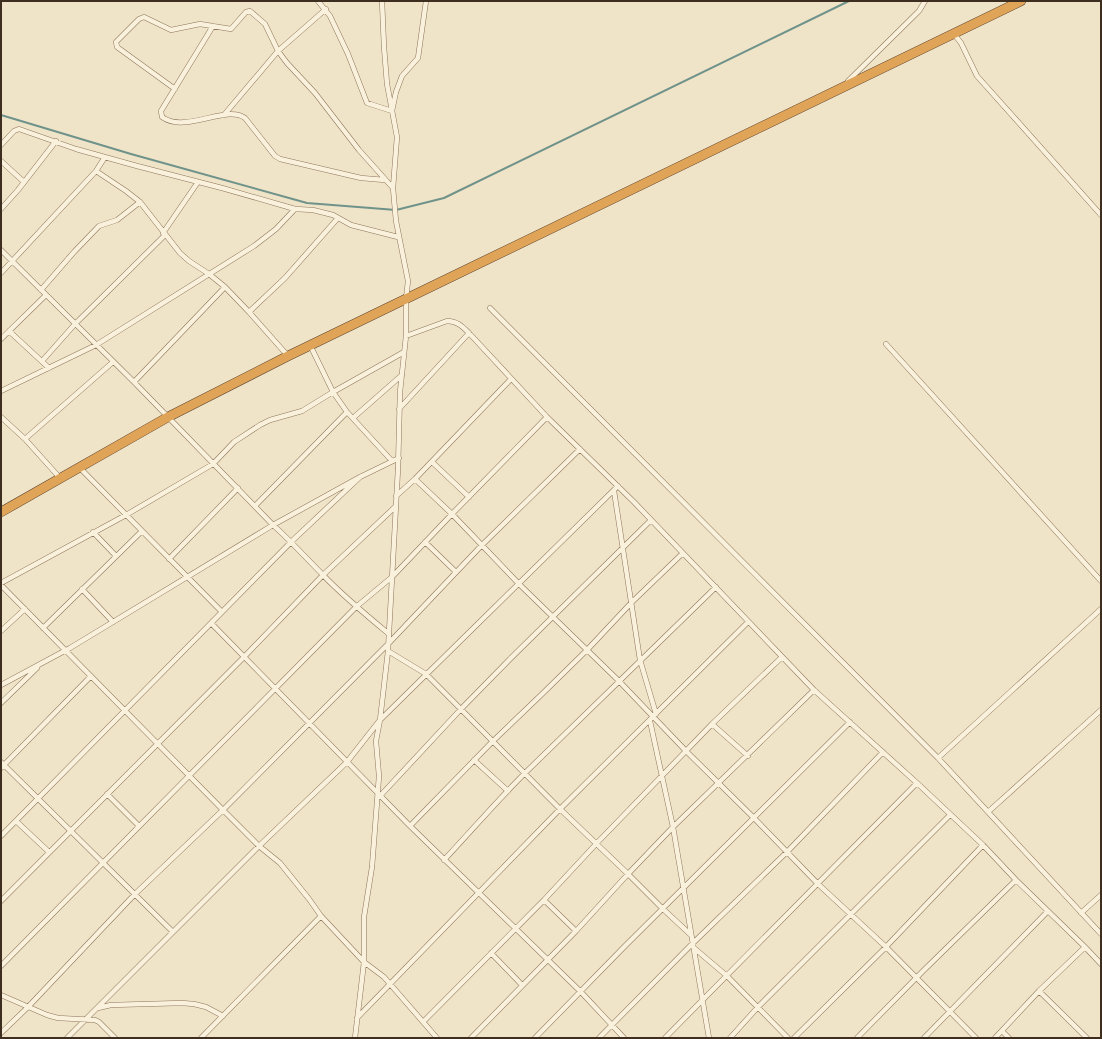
<svg xmlns="http://www.w3.org/2000/svg" width="1102" height="1039" font-family="'Playfair Display',serif">
	<rect width="100%" height="100%" fill="#f0e4c8"/>
	<g fill="none" stroke-linecap="round" stroke-linejoin="round">
		<!-- stream -->
		<path stroke="#6f938a" stroke-width="2" d="M1,115L131,154L307,203L396,210L444,198L849,1"/>
		<defs>
			<path id="street" d="M318,1L330,16L348,54L367,103L392,111L396,92L402,76L418,58L426,1
				M213,26L161,111L162,117C185,134 227,104 245,118L275,156L280,159L361,178L385,180
				M954,34L961,43L977,76L1101,215
				M848,81L919,11L925,1
				M175,89L117,47L116,42L139,19L144,17L171,30L200,24L231,29L246,12L250,11L265,24L278,51L287,63L315,93L359,150L393,188
				M224,115L278,51L326,9
				M1,145L14,131L19,129L76,149L137,166L222,188L295,209L313,210L333,215L351,225L398,237
				M1,161L24,182
				M96,171L126,191L140,202L180,253L189,261L209,274L225,287L249,312L288,356
				M1,209L18,190L56,141
				M163,233L198,182
				M1,250L134,382L273,525C291,541 306,558 323,575C343,596 366,615 389,634
				M1,273L96,171L105,157
				M41,290L74,252L99,226L117,220L140,202
				M490,308L938,758L1101,934
				M249,312L285,278L338,218
				M9,331L49,368
				M406,336L447,321C457,321 462,326 469,333L547,417L634,502L814,690L917,783L983,845L1016,880L1085,947L1101,964
				M1,339L46,295
				M886,344L1101,581
				M310,345L333,392L347,412L392,461
				M43,360L75,324L165,235
				M134,382L225,287
				M1,391L96,345L254,246L276,229L295,209
				M399,409L469,333
				M1,417L25,439L60,478
				M353,418L402,375
				M25,439L113,362
				M432,462L469,497
				M79,467L222,612
				M415,479L452,514L519,584L619,681L686,751L754,818L818,884L886,947L976,1038
				M614,491L640,660L656,714
				M396,496L415,479L511,379
				M255,506L347,412
				M93,532L116,556
				M425,542L456,572
				M169,559L238,488
				M1,583L126,515L213,464L234,442L260,425L270,420L302,411L333,392L404,352
				M1,585L223,810L259,846L280,863L309,899L321,916L364,962L384,977L437,1038
				M82,589L113,622
				M211,623L410,826L581,992L624,1038
				M43,628L142,531
				M1,631L25,609
				M388,651L426,674L560,809L628,874L663,909L691,935
				M1,685L70,648L273,525L360,477L399,458
				M1,703L37,668
				M650,721L673,827L709,1038
				M712,724L748,756
				M938,758L1101,609
				M474,760L508,791
				M1,762L173,932
				M1,768L91,676
				M107,794L139,826
				M381,795L461,709L509,660L651,520
				M988,812L1101,710
				M16,821L49,852
				M410,826L492,742L540,696L587,650L632,602L683,553
				M1,836L292,541L360,477
				M444,860C471,831 497,801 525,773C589,711 652,649 716,587
				M544,900L576,931
				M1,901L244,657L323,575L396,506
				M1081,913L1101,895
				M694,948L727,976L788,1038
				M491,953L522,985
				M1,966L356,607L392,577L452,514L547,417
				M1039,991L1087,1038
				M1,995L47,1015L58,1018L95,1020L99,1022L115,1038
				M98,1008L111,1005L182,1003L194,1004L206,1007L223,1016
				M357,1018L560,809L748,622
				M423,1022L544,900L596,844L712,724L782,657
				M1002,1031L1009,1038
				M1,1033L28,1007L135,894L223,810L388,644L481,546L580,449
				M67,1038L259,846L347,762L380,720L618,486
				M201,1038L321,916
				M355,1038L364,962V917L372,867L379,776L376,741L380,720L388,651L398,469L400,392L406,336V299L408,281L396,221L393,188L397,137L387,84L384,47L382,1
				M471,1038L576,931L628,874L673,827L814,690
				M535,1038L624,947L850,722
				M599,1038L693,943L787,852L883,752
				M665,1038L917,783
				M730,1038L758,1007L950,815
				M794,1038L882,951L983,845
				M857,1038L923,971L1016,880
				M924,1038L1048,911
				M995,1038L1039,991L1085,947"/>
			<path id="highway" d="M1,512L168,417L288,356L1021,1"/>
		</defs>
		<!-- street casing -->
		<use href="#street" stroke="#8d765c" stroke-width="5.5"/>
		<!-- highway casing -->
		<use href="#highway" stroke="#5b4430" stroke-width="10"/>
		<!-- street -->
		<use href="#street" stroke="#faf1dc" stroke-width="4.5"/>
		<!-- highway -->
		<use href="#highway" stroke="#e0a458" stroke-width="9"/>
	</g>
	<!-- border -->
	<rect width="1102" height="1039" fill="none" stroke="#3d2e20" stroke-width="4"/>
</svg>
